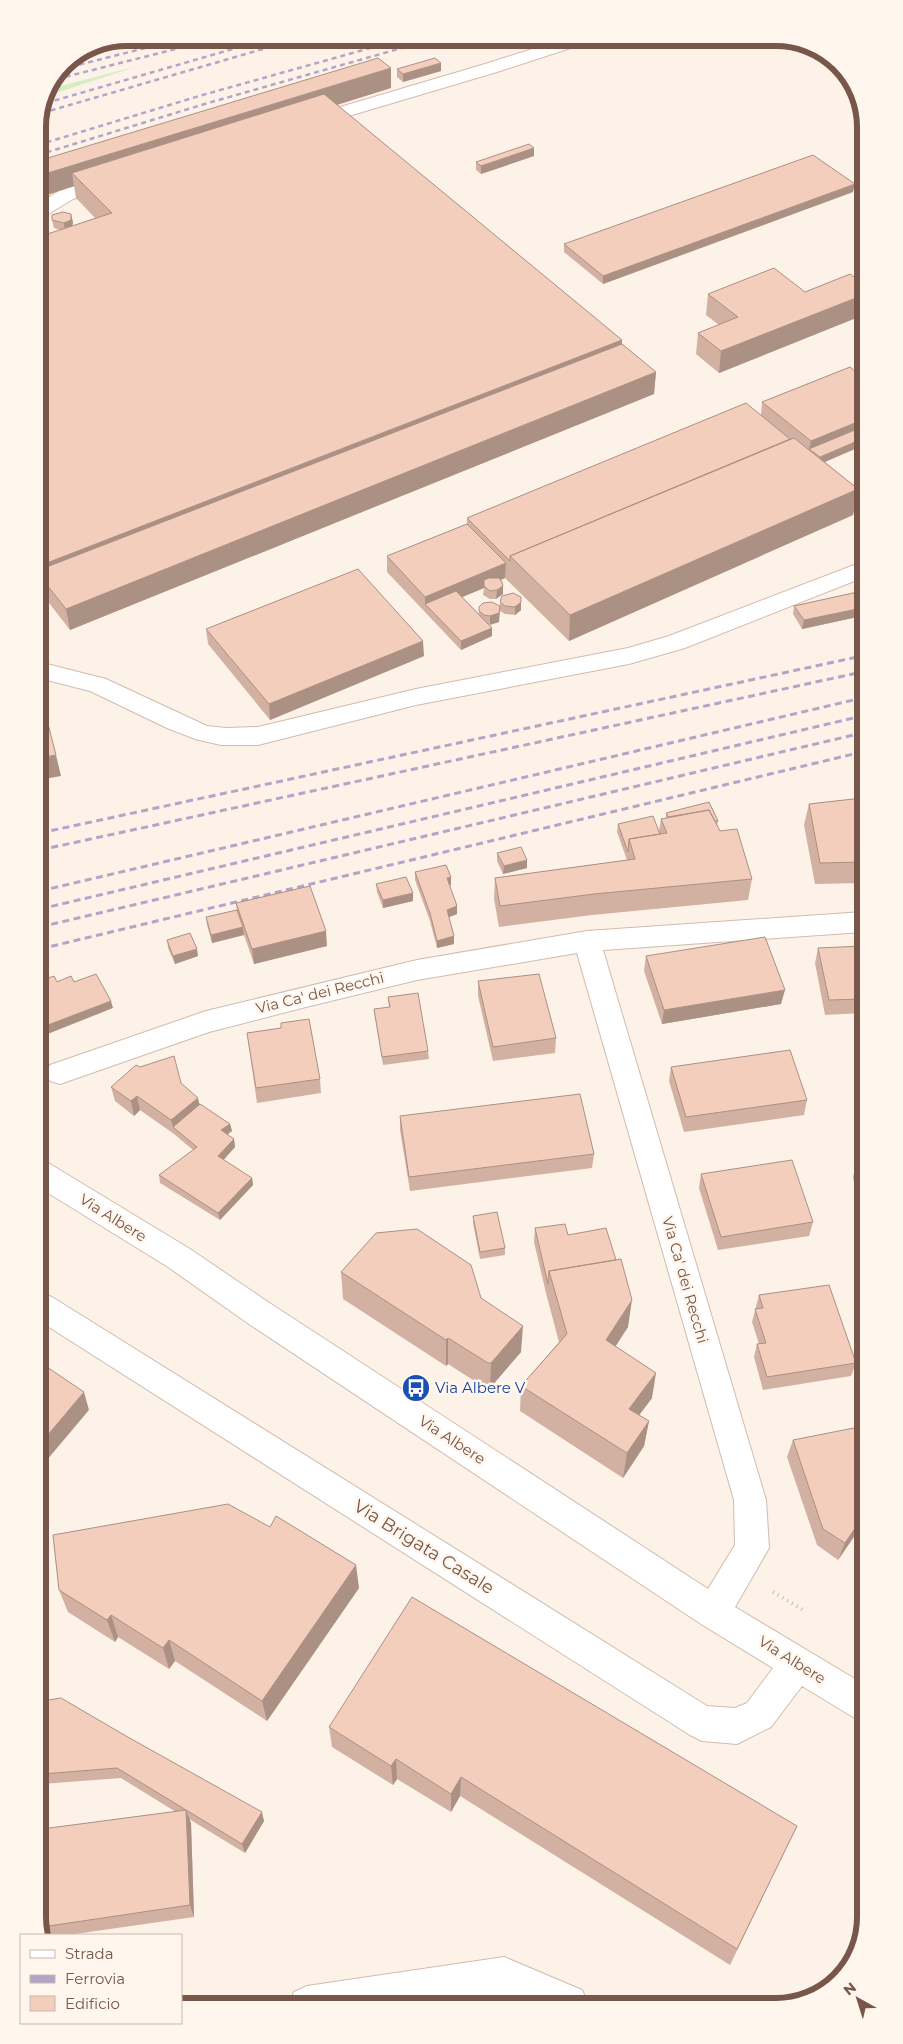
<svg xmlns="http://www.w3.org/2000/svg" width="903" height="2044" font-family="Montserrat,sans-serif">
	<rect width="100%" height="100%" fill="#fdf2e7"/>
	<!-- green -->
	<path fill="#d8ecc4" d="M127,38H147L74,57L93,44Z
		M138,66L50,95L53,88Z"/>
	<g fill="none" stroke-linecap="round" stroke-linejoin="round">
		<defs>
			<path id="minor" d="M567,38H591L589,42L497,72L315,126L309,127L303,126L300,122L303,118L485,64Z
				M110,176L117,178L119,182L117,186L73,199L45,216L38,218V204L59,191Z
				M862,562V578L685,648L629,664L416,705L258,745H221L195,739L167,728L90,691L39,678V662L106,679L207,726L226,728L258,727L416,689L628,648L669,636Z
				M863,912V932L603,950L766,1500L769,1548L735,1607L865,1685V1722L853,1717L802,1686L771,1727L737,1744L702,1741L690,1735L41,1322V1293L52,1297L707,1706L735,1708L747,1703L773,1668L701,1624L246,1322L168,1267L40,1188V1161L50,1164L190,1249L268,1302L708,1589L735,1545L734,1500L577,953L417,980L306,1007L209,1032L60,1084L50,1081L46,1073L50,1065L206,1011L417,960L587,931Z
				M504,1957L582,1990L588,2003L525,2004L504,1995L442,2004L288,2005L294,1992L307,1986Z"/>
		</defs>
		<!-- minor casing -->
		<use href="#minor" stroke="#d2bbae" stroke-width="2"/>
		<!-- path -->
		<path stroke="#d9b1a0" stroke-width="4" stroke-dasharray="1 4.5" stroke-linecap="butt" d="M773,1592L805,1611"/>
		<!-- minor -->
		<use href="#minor" fill="#fff" fill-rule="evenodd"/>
		<!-- rail-far1 -->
		<path stroke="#b4a4c8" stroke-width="2.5" stroke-dasharray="5 4" stroke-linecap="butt" d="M62,69L185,38
			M57,79L219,38
			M46,103L271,38
			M42,113L301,38
			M38,145L199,96L406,38
			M38,155L208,103L437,38"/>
		<!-- rail -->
		<path stroke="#b4a4c8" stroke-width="3" stroke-dasharray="7 4.5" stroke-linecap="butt" d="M40,833L862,656
			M40,850L862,672
			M40,891L862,698
			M40,909L862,716
			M40,927L862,733
			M40,949L862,752"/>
	</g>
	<!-- wall -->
	<path fill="#d2b1a3" d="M397,69L441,71L403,82L397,77Z
		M391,88L337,105L622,340V344L656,372L654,394L70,630L39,590L38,237L60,230L54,228L52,220L73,222L72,226L95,218L76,198L74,186L38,198V161Z
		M534,156L481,174L476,170V162Z
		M853,192L603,284L564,252V244Z
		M861,282V316L719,373L696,354L698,333L719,325L706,315L708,294L805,292Z
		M850,367L825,462L858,489L853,515L569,641L505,578L501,580L503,586V594L496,599H490L483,595L484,588L462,597L479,614V607L500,606L499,622L489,624L492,628V636L461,650L387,572V556L467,524V518L761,415L762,402Z
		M862,591V616L802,629L793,614L794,606Z
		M502,596L521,610L515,615L505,614L500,611V602Z
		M206,629L424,656L270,720L208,644Z
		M862,798L863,883L815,884L804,825L809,804Z
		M666,813L718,821L717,826L720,831L752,879L748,900L592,915L499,927L494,899L495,878L627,860L617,832L618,824L659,831L661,819L666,818Z
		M497,853L527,868L503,874L497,861Z
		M415,872L451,885H449L457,914L449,917L454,936V944L437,948L430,921L415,880Z
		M376,884L413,901L383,908L377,892Z
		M236,903L327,946L254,964L244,935L212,943L207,925L206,917L237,910Z
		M167,940L198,956L175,964L168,948Z
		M863,946V1013L825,1015L815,963L818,948Z
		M646,956L781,1004L662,1024L644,971Z
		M478,981L556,1038L555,1053L493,1061L478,996Z
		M388,997L428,1051L429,1059L383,1065L375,1017L374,1009L389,1008Z
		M281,1028L320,1079L321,1093L257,1103L247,1033Z
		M140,1067L181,1083L200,1104L230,1124L232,1131L227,1134L234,1139L235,1147L223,1160L252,1178L253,1185L220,1220L160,1183L159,1175L193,1150L174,1134L140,1110L134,1116L115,1101L111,1087Z
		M671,1067L807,1100L804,1115L684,1132L669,1081Z
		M400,1116L594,1154L592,1168L410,1191L400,1130Z
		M855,1169H864V1252L853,1177Z
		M701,1174L813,1222L809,1236L718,1250L699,1188Z
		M473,1216L505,1248V1255L480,1259L473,1223Z
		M535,1228L568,1235L628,1327L615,1346L652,1398L639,1415L649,1421L644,1446L623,1478L520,1411L521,1386L559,1342L547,1297L534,1242Z
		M341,1272L481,1298L521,1352L490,1388L487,1389L448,1364L446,1366L343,1299Z
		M759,1295L856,1363L851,1376L763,1390L754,1357L757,1344H759L752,1322Z
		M793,1440L864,1522L838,1560L817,1545L787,1457Z
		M359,1588L267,1721L175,1661L169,1669L118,1637L115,1642L68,1612L59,1590Z
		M42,1701L264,1821L245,1853L189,1819L191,1823L194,1917L68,1935H42V1829L176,1812L121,1778L42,1784Z
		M329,1727L797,1826L730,1965L460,1796L451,1812L397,1779L393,1785L332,1747Z"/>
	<!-- shaded-wall -->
	<path fill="#ab9084" d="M441,63V71L403,82V74Z
		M391,68V88L82,184L72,173L74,186L38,198V176Z
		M534,148V156L481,174V166Z
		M855,184L853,192L603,284V276Z
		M71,214L73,222L72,228L65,231L64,223Z
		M861,296V316L719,373L721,351Z
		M622,340L620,366L39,575V566Z
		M656,372L654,394L70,630L66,609Z
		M862,420V434L809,449L811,441Z
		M862,439V446L818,465L820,457Z
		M858,489L853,515L569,641L570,615Z
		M506,563L505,578L485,587L484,586V588L431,610L425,604V597Z
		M503,586V594L496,599L497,590Z
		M521,602V610L515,615V607Z
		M500,606L499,622L490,625V616Z
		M862,608V616L802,629L804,620Z
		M492,628V636L461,650V641Z
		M423,641L424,656L270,720L269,704Z
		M56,755L61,776L39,780V758Z
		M527,860V868L503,874L504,866Z
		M451,877V885L447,886V878Z
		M413,893V901L383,908V900Z
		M457,906V914L447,918V910Z
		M243,927L244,935L212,943L211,935Z
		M326,931L327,946L254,964L252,949Z
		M454,936V944L437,948V941Z
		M197,949L198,956L175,964L173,956Z
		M785,990L781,1004L662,1024L664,1010Z
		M111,1001L113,1008L40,1037V1028Z
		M137,1096L140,1110L134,1116L131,1101Z
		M198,1098L201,1112L173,1127L171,1120Z
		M230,1124L232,1131L223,1138L221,1130Z
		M234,1139L235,1147L220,1164L218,1156Z
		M252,1178L253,1185L220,1220L218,1213Z
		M632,1300L628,1327L603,1366L606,1340Z
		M523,1326L521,1352L490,1388L491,1363Z
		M448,1338V1364L446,1366V1340Z
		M656,1373L652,1398L625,1434L629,1409Z
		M84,1392L89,1410L41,1467V1443Z
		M649,1421L644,1446L623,1478L627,1453Z
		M864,1515V1522L838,1560L845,1543Z
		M356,1565L359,1588L267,1721L262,1701Z
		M111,1615L118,1637L115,1642L107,1620Z
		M169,1640L175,1661L169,1669L163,1648Z
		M396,1759L397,1779L393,1785L391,1766Z
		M461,1777L460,1796L451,1812V1794Z
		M186,1810L191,1823L194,1917L190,1905Z
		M262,1812L264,1821L245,1853L242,1844Z"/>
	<!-- building -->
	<path fill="#f4cebd" stroke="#ab9084" d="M378,58L391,68L38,176V161Z
		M435,58L441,63L403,74L397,69Z
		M324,94L622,340L39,566L38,237L112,213L72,173Z
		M529,144L534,148L481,166L476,162Z
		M813,155L855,184L603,276L564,244Z
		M63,212L71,214V220L64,223L52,220V215Z
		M774,268L805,292L850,274L861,282V296L721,351L698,333L738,317L708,294Z
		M622,344L656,372L66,609L39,575V570Z
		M850,367L861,376L862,420L811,441L762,402Z
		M746,403L790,439L510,556V561L467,518Z
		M862,427V439L820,457L809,449Z
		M794,438L858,489L570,615L510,556Z
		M467,524L506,563L425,597L387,556Z
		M358,569L423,641L269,704L206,629Z
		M489,578H499L502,582L503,586L497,590L490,591L484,586V580Z
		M456,591L492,628L461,641L425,604Z
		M862,591V608L804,620L794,606Z
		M513,593L521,597V602L515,607L505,606L500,602L502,596Z
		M492,602L500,606L499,613L490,616L484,615L479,611V607L483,603Z
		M43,704L56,755L39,758V705Z
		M862,798L863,862L820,863L809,804Z
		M709,802L718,821H715L709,810L668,817L666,813Z
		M709,810L720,831L737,829L752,879L594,894L500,906L495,878L635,859L629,839L667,833L661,819Z
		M653,816L660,834L629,839L628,852L618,824Z
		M521,847L527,860L504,866L497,853Z
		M446,865L451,877L447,878L457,906L447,910L454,936L437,941L430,913L415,872Z
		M406,877L413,893L383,900L376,884Z
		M310,886L326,931L252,949L236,903Z
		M237,910L243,927L211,935L206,917Z
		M190,933L197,949L173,956L167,940Z
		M765,937L785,990L664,1010L646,956Z
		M863,946V999L829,1000L818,948Z
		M96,974L111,1001L40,1028V981L54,976L57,982L71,976L74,982Z
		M539,974L556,1038L493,1047L478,981Z
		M418,993L428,1051L382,1057L374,1009L390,1007L388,997Z
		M309,1019L320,1079L256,1088L247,1033L281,1028V1023Z
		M790,1050L807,1100L686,1117L671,1067Z
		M174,1056L181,1083L198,1098L171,1120L137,1096L131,1101L111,1087L136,1065L140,1067Z
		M580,1094L594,1154L409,1177L400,1116Z
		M200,1104L230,1124L221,1130L234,1139L218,1156L252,1178L218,1213L159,1175L197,1147L173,1127Z
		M792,1160L813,1222L721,1237L701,1174Z
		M855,1169H864V1230Z
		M497,1212L505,1248L480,1252L473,1216Z
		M565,1224L568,1235L606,1228L616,1260L549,1271L548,1284L535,1228Z
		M417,1229L471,1265L481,1298L523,1326L491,1363H488L448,1338L446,1340L341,1272L376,1233Z
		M621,1259L632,1300L606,1340L656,1373L629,1409L649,1421L627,1453L521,1386L567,1334L549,1271Z
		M829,1285L856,1363L767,1377L757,1344L766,1343L755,1309L763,1308L759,1295Z
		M41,1363L84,1392L41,1443Z
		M864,1426V1515L845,1543L823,1529L793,1440Z
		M228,1504L270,1527L276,1516L356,1565L262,1701L169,1640L163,1648L111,1615L107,1620L59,1590L53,1535Z
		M412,1597L797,1826L737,1949L461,1777L451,1794L396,1759L391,1766L329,1727Z
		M61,1698L126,1736L262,1812L242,1844L117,1768L42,1774V1701Z
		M186,1810L190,1905L42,1927V1829Z
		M460,1999L468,2004H459Z"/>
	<!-- icons -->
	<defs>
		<symbol id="bus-disc" viewBox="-11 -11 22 22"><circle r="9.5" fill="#1a4fb4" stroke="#fff7ee"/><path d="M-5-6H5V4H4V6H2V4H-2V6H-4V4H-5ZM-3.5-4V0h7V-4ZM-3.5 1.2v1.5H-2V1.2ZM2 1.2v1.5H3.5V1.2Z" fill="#fff"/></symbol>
	</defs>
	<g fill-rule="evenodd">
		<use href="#bus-disc" x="400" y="1372" width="32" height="32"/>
	</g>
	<g text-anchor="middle" stroke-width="5" stroke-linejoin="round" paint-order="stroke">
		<!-- street labels -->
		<g font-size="15" fill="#78564a" stroke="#fff7ee">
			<text transform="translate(320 993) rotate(-14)" y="5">Via Ca' dei Recchi</text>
			<text transform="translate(113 1218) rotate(32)" y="5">Via Albere</text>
			<text transform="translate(685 1280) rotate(74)" y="5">Via Ca' dei Recchi</text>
			<text transform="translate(452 1440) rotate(33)" y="5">Via Albere</text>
			<text transform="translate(792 1660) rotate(32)" y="5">Via Albere</text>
		</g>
		<!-- transit labels -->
		<g font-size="15" fill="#164399" stroke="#fff7ee" text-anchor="start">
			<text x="435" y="1393">Via Albere V</text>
		</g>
		<!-- near-street labels -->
		<g font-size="18" fill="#78564a" stroke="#fff7ee">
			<text transform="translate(424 1547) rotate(32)" y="6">Via Brigata Casale</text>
		</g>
	</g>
	<!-- crop -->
	<path d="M0 0H903V2044H0ZM127 46H776A81 81 0 0 1 857 127V1917A81 81 0 0 1 776 1998H127A81 81 0 0 1 46 1917V127A81 81 0 0 1 127 46Z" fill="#fff7ee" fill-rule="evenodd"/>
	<path fill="none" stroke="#78564a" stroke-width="6" d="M127 46H776A81 81 0 0 1 857 127V1917A81 81 0 0 1 776 1998H127A81 81 0 0 1 46 1917V127A81 81 0 0 1 127 46Z"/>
	<!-- legend -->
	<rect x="20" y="1934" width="162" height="90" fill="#fff7ee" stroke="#c9b7ac"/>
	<rect x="30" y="1950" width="25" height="8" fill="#ffffff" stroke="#c9b7ac"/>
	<text x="65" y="1959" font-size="15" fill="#78564a">Strada</text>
	<rect x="30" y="1975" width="25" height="8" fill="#b4a4c8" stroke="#c9b7ac"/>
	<text x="65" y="1984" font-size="15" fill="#78564a">Ferrovia</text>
	<rect x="30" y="1996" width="25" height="15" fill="#f4cebd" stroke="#c9b7ac"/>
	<text x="65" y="2009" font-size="15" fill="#78564a">Edificio</text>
	<!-- north arrow -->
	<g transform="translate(858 1999) rotate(321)" stroke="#fff7ee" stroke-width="4" paint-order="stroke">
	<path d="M0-4L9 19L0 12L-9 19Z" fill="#78564a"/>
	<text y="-8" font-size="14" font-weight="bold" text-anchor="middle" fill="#78564a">N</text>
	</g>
</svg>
